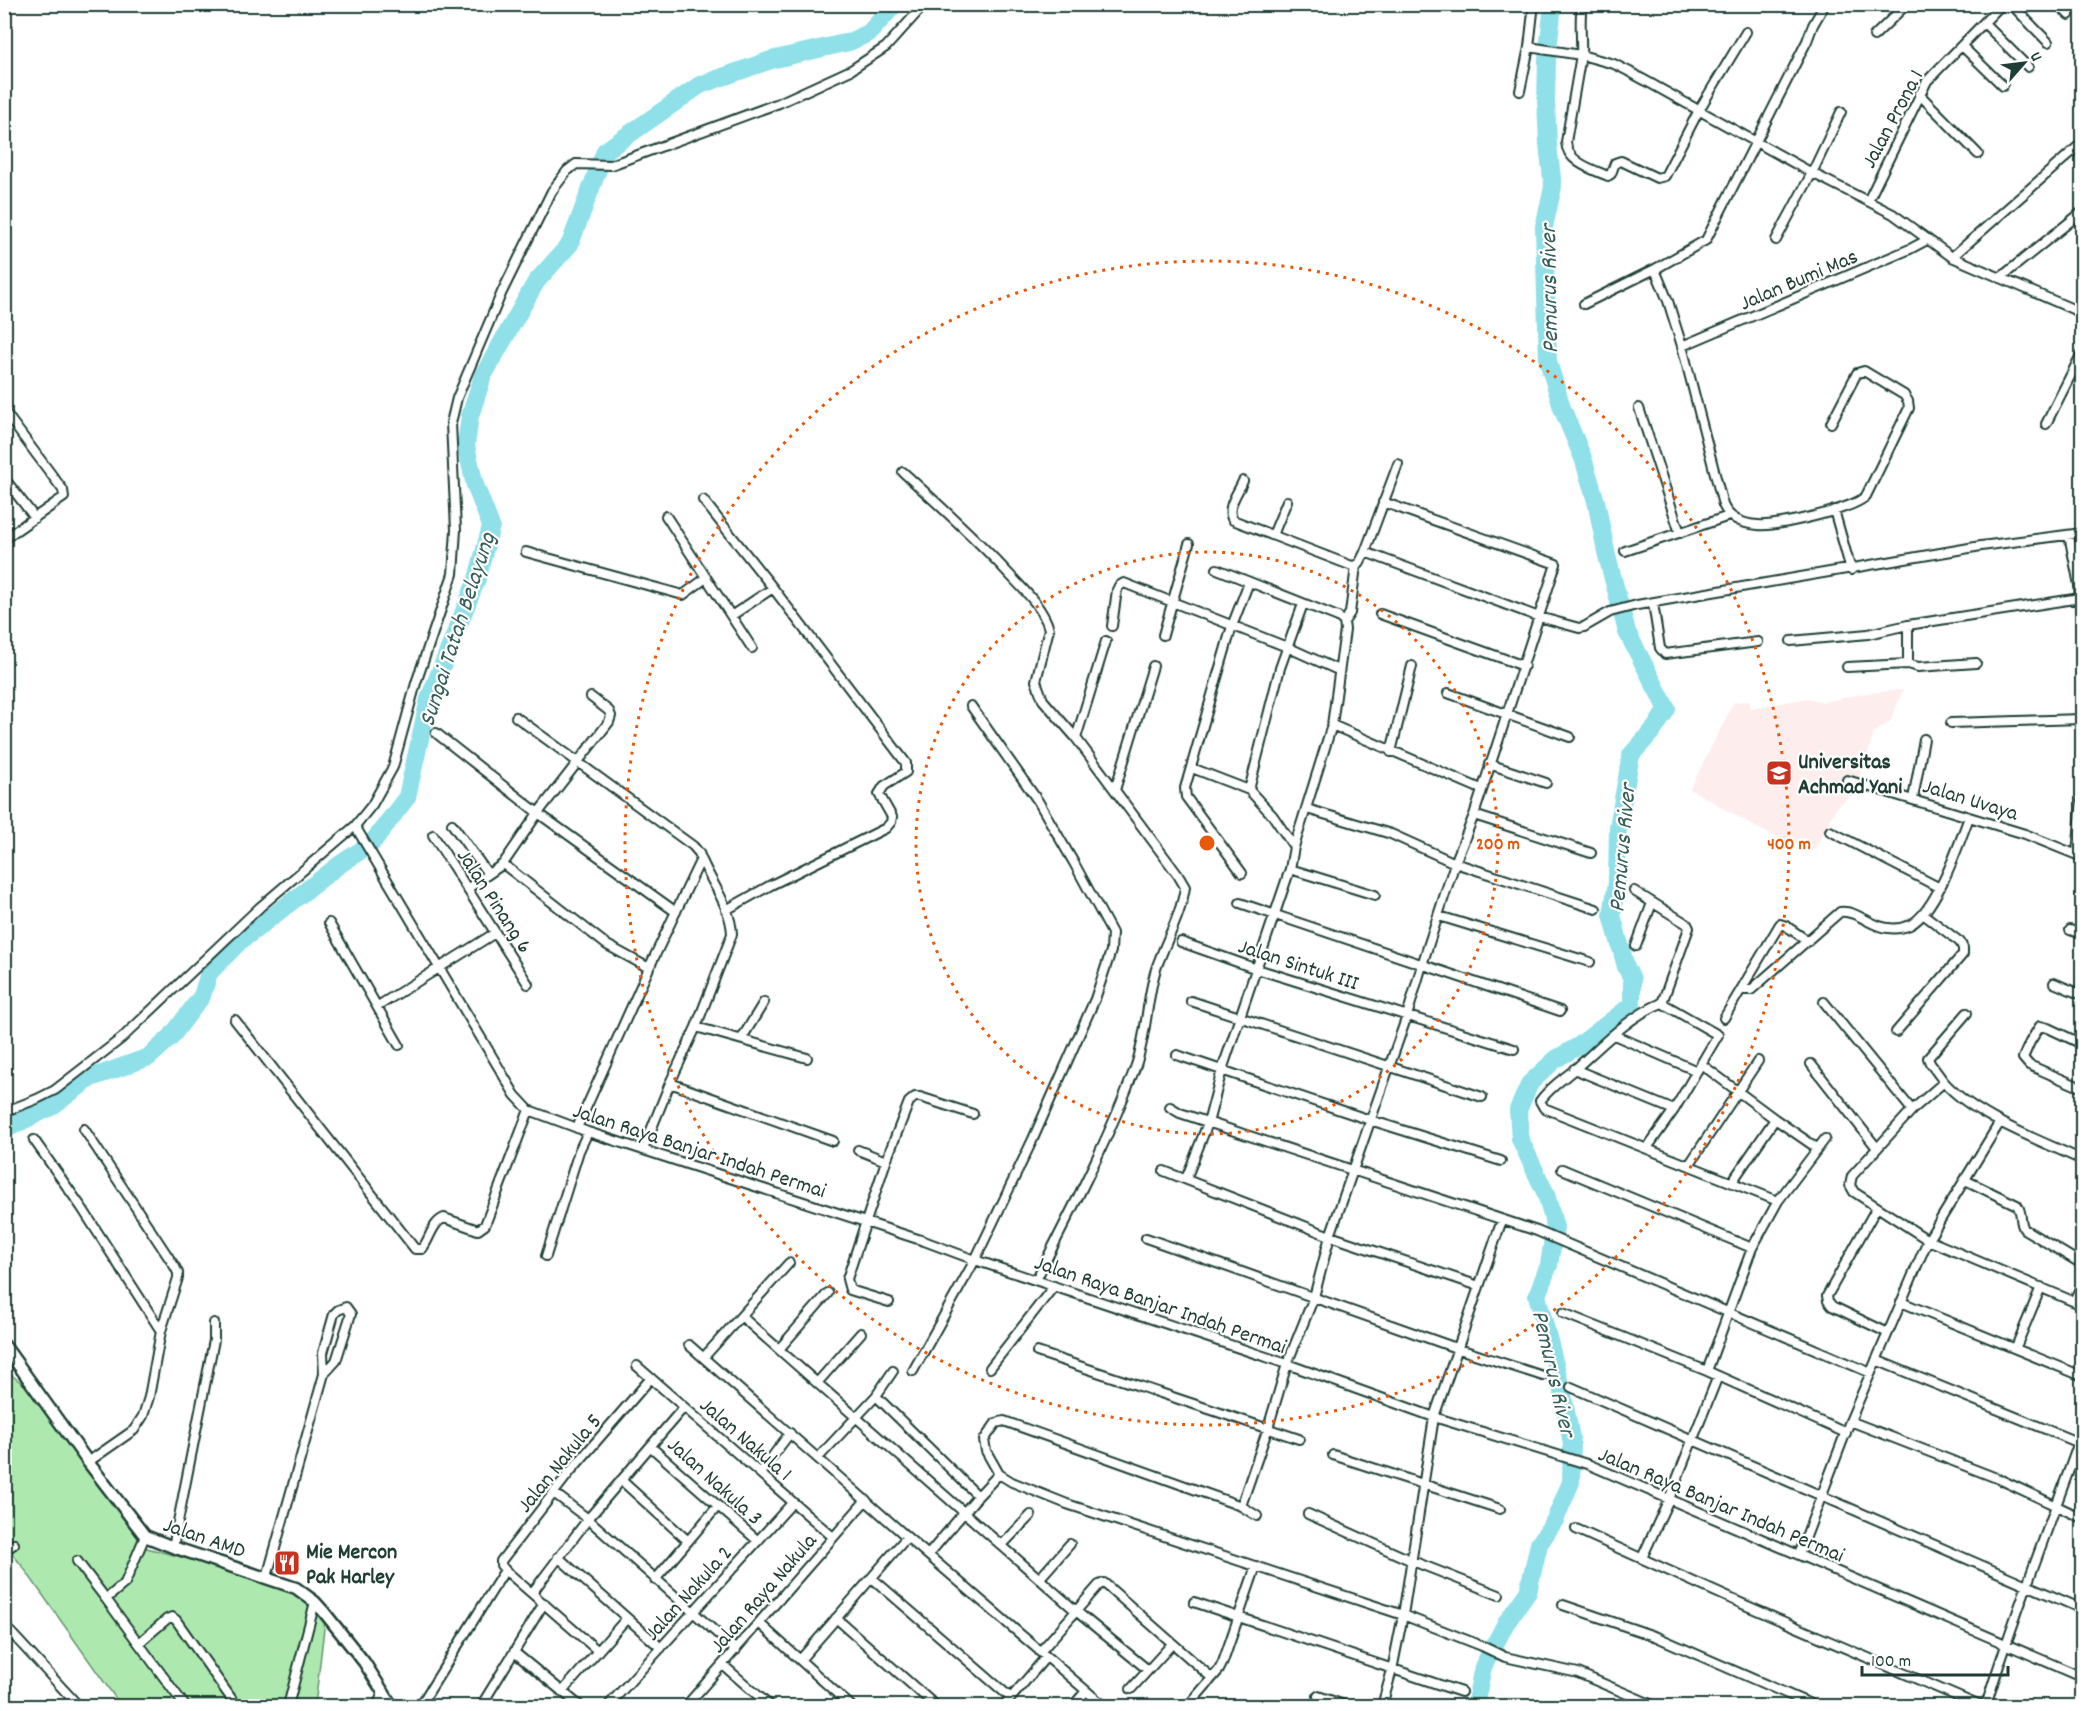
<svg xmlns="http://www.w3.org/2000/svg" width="2087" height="1711" font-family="Dekko,sans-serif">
	<rect width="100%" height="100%" fill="#fff"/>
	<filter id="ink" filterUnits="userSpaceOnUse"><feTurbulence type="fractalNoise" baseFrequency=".0167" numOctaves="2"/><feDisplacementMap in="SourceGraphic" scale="12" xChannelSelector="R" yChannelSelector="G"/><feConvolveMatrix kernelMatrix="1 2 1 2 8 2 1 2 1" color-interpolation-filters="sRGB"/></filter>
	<g filter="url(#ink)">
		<!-- built -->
		<path fill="#fdeeed" d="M1903,690L1890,722L1874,732L1867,757L1853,794L1837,806L1814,850L1761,830L1690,789L1734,702L1749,701L1751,708L1808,698L1823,702L1867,693Z"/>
		<!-- green -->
		<path fill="#ade9af" stroke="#669372" stroke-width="1.5" d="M4,1369L28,1388L147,1548L245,1574L302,1593L325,1620L315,1706H121L23,1567L5,1545Z"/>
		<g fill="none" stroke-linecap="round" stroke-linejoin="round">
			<!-- river -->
			<path stroke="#8fe0e8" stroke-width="18" d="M4,1130L51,1107L91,1078L149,1057L171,1037L202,996L209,973L238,943L339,865L372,843L407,797L429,699L477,579L491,526L475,485L466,446L470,416L483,376L536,282L570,244L605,151L700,85L771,60L849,42L869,33L895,4
				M1475,1706L1483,1667L1506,1623L1528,1592L1539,1544L1555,1520L1571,1482L1572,1444L1563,1395L1537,1295L1549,1265L1555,1227L1546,1194L1520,1139L1518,1110L1530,1083L1556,1059L1580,1045L1632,1005V979L1626,967L1612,915L1617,882L1618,827L1631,755L1655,728L1667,709L1627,632L1607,556L1596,501L1583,458L1562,408L1548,361L1544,227L1553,187L1548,144L1546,100L1547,60L1553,4"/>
			<defs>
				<path id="minor" d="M1582,4C1579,21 1582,38 1581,55L1614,64L1628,71L1812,173L1893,214L1952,257L2082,313
					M2011,4L2048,42
					M2058,4L2069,15
					M1533,12L1529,47L1581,55L1566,142C1567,162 1591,169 1608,176L1611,174L1615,163L1621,161L1657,178L1665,176L1699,110L1746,32
					M1984,23L2028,67
					M1874,36L1907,4
					M1962,46L2003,86
					M1520,91L1529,47
					M1919,94L1978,154
					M1868,201L1927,81L2002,4
					M1776,240L1812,173L1841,112
					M1952,257L2082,143
					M1657,268L1656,272L1668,301L1682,346L1723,505C1729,519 1743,524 1758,525C1776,527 1854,509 1866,496L1909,408L1908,401L1904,395L1864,371L1857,373L1831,423
					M2000,278L2082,212
					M1584,304L1657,268L1706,240L1807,41L1813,25L1825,4
					M1682,346L1910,249L1927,240
					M1639,408L1680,533
					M4,411L63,490L64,497L4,539
					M2046,424L2082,353
					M903,472C939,505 975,537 1008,573C1023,589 1043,607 1049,629L1036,681L1043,700L1076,738L1178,875L1185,887C1181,916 1165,942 1156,969C1146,1001 1147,1036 1135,1068C1108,1141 1071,1211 1036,1280
					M4,478L35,518
					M1243,481C1238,493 1225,508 1233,520L1352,566L1359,564L1365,552L1398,464
					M703,500L773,588L906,763V772L884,786L879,794L892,817L891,822L886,828L771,885L726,910
					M1834,510L1851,570
					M666,516L752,648
					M1273,535L1287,501
					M2069,535L2079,585L2082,627
					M1625,551L1729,516
					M526,552L683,595L706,578
					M1365,552L1539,617L1579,628L1584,627L1610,612L1637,605L1981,546L2082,533
					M1217,569L1338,617L1344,622
					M1653,603L1660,648L1665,654L1758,642
					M1380,614L1524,666
					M731,616L773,588
					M1112,626L1117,590L1119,586L1124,583L1287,647L1338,670
					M1163,635L1189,544
					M1791,641L1868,634L1908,625L2080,598
					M1908,664L1918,667L1976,663
					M1847,667L1908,664V625
					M1448,693L1570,737
					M516,717L693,846L699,853C708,879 731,905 732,934L696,1027
					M1951,723L2082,719
					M1332,725L1481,789
					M436,733L538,813L676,912
					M1076,738L1106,641
					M1391,752L1412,666
					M1489,764L1546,783
					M1192,768L1249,790L1273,816L1294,847
					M1847,780L2025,834L2082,857
					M4,787L5,788
					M1115,790L1153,666
					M1249,790L1280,668L1303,604
					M1913,799L1924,739
					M1307,809L1391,834L1455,863L1596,909
					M1474,815L1591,853
					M452,824L488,874
					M355,826L515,1095L529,1110L588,1132L924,1241L975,1260L1287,1364L1434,1417L1590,1465L2082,1677
					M1830,831L1940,888
					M433,835L528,984
					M2077,853L2082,799
					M503,864L607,945L649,968
					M1290,869L1375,895
					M1242,873L1186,797L1185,788L1232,626L1249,582
					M467,889L503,864L538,813L609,722L611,716L609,711L591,697
					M1634,891L1687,924L1689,928L1662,1003
					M1240,903L1560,1011
					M1439,916L1590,962
					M329,923L399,1045
					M2070,930L2082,934
					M1181,942L1257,969L1514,1049
					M1636,946L1652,903
					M2054,983L2082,995
					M1741,990H1751L1840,912C1857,910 1871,927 1888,928C1895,929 1903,928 1910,925C1936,912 1959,844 1969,817
					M1191,1001L1482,1097
					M1824,1002L1912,1110L1852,1176L1850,1185L1854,1192L1928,1240L2082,1305
					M378,1006L495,933
					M1724,1018L1780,924L1786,926L1808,941
					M235,1020L415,1249H422C430,1239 432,1223 444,1218L478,1230L485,1225L529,1110
					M1896,1032L1963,954V948L1960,942L1923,914
					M1614,1035L1697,1071
					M742,1038L764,1002
					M2082,1044L2048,1028L2040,1026L2030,1042L2023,1058L2029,1065L2082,1088
					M1177,1055L1370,1120L1501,1161
					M1701,1064L1775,1119L1817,1148
					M1811,1064L1877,1148
					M1574,1069L1674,1110
					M1944,1082L1930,1063L1928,1058L1967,1013
					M670,1083L833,1141
					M1170,1107L1180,1113L1537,1231L1871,1373
					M1912,1110L1944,1082C1975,1117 2040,1140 2082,1160
					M4,1112L37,1099L55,1090L122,1038L260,907L355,826L372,805L393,767L416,683L453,574L456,530L451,423L457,398L502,292L552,191L567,171L576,164L611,165L779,103L851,70L886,47L925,4
					M577,1128L649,968L701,859
					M84,1129L175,1267L178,1273V1278L161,1331L149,1397L143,1416L134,1430L88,1462
					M34,1140L82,1208L161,1331
					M1647,1148L1674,1110L1718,1035L1662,1003C1629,1016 1601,1046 1575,1069C1563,1079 1549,1088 1540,1101L1544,1108L1778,1201
					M643,1150L670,1083L696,1027L807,1058
					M858,1150L886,1161
					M1689,1165L1758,1061
					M1562,1169L1752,1248
					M1164,1171L1330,1236L1479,1286
					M1186,1179L1208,1123L1222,1070L1290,869L1294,847L1332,725L1345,630L1344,622L1350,613L1356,566
					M1965,1180L2017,1205C2023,1213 2019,1221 2024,1229L2082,1264
					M1732,1182L1775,1119
					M1877,1207L1827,1296L1828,1301L1832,1306L1888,1333
					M1146,1238L1459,1349L1543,1376
					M546,1256L579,1151L588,1132
					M2074,1301L2082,1284
					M889,1302L850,1290L847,1279L886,1161L909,1102L915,1097H920L973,1114
					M1901,1302L2082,1376
					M1563,1313L1707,1371L1846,1433
					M741,1316L1076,1611L1148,1670
					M689,1345L907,1537L1104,1706
					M2016,1347L2041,1287
					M780,1348L828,1293
					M1037,1352L1299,1439
					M704,1357L789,1263
					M1876,1360L2082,1444
					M637,1366L833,1537
					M990,1368L1054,1286
					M913,1371L975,1260L1033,1139L1095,999L1111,951L1112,933L1074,863L1038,801L971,706
					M1707,1371L1752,1248L1778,1201L1825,1139
					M817,1383L861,1333
					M1571,1387L2082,1609
					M876,1396L978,1496
					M1850,1421L1999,1479L2082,1518
					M651,1447L758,1541
					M1333,1455L1500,1509
					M818,1458L876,1396L893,1371
					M760,1473L790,1433
					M621,1480L688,1541
					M554,1493L588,1519L736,1650
					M1241,1506L1268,1428L1287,1364L1314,1297L1330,1236L1407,1016L1422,965L1455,863L1474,815L1556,564L1383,502
					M1308,1514L1410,1560L1499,1595
					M1257,1516L1241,1506L1004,1421L996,1423L984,1440L986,1451L999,1474L1012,1482L1067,1504L1403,1615L1482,1646L1505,1657L1578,1673L1655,1706
					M1576,1529L1745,1605L1980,1706
					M145,1536L125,1583L106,1599L185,1706
					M1002,1545L1031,1515
					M173,1547L214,1340V1323
					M4,1551L14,1544
					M928,1555L978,1496L999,1474
					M1799,1555L1850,1421L1928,1240L2000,1122
					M558,1557L661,1648
					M1642,1558L1669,1499L1718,1376
					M77,1561L106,1599
					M267,1577L324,1374L323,1353L334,1314L338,1310L346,1307L351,1314L336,1361L324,1374
					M872,1578L1011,1698
					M1040,1578L1070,1544
					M655,1580L717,1507
					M532,1593L588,1519L684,1407
					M1194,1602L1461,1692
					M1563,1605L1657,1637L1815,1706
					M836,1618L936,1706
					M759,1623L851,1706
					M4,1625L75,1702
					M139,1643L167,1619L172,1617L176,1620L233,1701
					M598,1651L505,1570L501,1565V1561L569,1473L651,1378
					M514,1652L580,1706
					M1040,1652L1099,1585L1104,1583L1212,1678
					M800,1660L907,1537
					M723,1665L770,1706
					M1131,1689L1172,1644
					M562,1692L627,1618
					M1318,1696L1347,1706
					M486,1699L495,1706
					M288,1706L315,1602
					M377,1706L384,1691
					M420,1706L505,1570
					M481,1706L544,1603
					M608,1706L793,1502
					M686,1706L866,1500
					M757,1706L763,1700
					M1004,1706L1046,1657
					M1073,1706L1086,1691
					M1188,1706L1219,1670L1223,1662L1256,1566
					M1382,1706L1392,1670L1403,1615L1434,1417L1502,1220
					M1986,1706C2013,1617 2048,1530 2079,1442"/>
				<path id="tertiary" d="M4,1345L88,1462L145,1536L173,1547L296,1588L315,1602L324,1612L364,1662L392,1706"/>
			</defs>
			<!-- minor casing -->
			<use href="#minor" stroke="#1f3d34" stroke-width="12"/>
			<!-- tertiary casing -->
			<use href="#tertiary" stroke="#1f3d34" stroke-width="15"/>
			<!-- minor -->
			<use href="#minor" stroke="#fff" stroke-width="8"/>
			<!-- tertiary -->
			<use href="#tertiary" stroke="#fff" stroke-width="10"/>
		</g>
	</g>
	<!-- distance rings -->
	<g fill="none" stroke="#e8590c" stroke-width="3" stroke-dasharray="3 6">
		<circle cx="1207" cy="843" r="291"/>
		<circle cx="1207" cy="843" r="582"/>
	</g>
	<!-- icons -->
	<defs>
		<symbol id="university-square" viewBox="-11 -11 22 22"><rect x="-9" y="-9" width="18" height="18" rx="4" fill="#c8321e" stroke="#fff"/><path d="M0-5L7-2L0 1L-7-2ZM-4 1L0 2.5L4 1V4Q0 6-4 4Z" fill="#fff"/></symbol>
		<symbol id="restaurant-square" viewBox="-11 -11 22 22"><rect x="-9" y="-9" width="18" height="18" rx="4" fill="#c8321e" stroke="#fff"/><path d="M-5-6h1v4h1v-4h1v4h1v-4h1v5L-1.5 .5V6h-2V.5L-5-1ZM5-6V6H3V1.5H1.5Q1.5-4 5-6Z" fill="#fff"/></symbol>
	</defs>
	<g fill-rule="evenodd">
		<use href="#university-square" x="1764" y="758" width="30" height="30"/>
		<use href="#restaurant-square" x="272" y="1548" width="30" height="30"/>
	</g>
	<g text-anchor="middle" stroke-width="4.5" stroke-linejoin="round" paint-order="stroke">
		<!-- street labels -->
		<g font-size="22" fill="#1f3d34" stroke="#fff">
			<text transform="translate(1891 118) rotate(-62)" y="8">Jalan Prona 1</text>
			<text transform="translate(1798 278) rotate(-23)" y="8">Jalan Bumi Mas</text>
			<text transform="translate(1971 798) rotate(17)" y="8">Jalan Uvaya</text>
			<text transform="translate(496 900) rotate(57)" y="8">Jalan Pinang 6</text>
			<text transform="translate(1299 963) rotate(18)" y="8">Jalan Sintuk III</text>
			<text transform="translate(700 1149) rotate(18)" y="8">Jalan Raya Banjar Indah Permai</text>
			<text transform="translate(1161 1303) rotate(19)" y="8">Jalan Raya Banjar Indah Permai</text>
			<text transform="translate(747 1438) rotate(41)" y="8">Jalan Nakula 1</text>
			<text transform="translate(558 1462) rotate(-51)" y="8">Jalan Nakula 5</text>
			<text transform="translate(716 1480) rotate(42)" y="8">Jalan Nakula 3</text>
			<text transform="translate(1722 1503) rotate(23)" y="8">Jalan Raya Banjar Indah Permai</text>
			<text transform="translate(205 1536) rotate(19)" y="8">Jalan AMD</text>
			<text transform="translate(687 1592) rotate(-48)" y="8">Jalan Nakula 2</text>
			<text transform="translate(762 1592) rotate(-49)" y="8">Jalan Raya Nakula</text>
		</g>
		<!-- poi labels -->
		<g font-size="22" font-weight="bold" fill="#1f3d34" stroke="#fff" text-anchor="start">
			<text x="1798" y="768">Universitas<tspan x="1798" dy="25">Achmad Yani</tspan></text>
			<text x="306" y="1558">Mie Mercon<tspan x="306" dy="25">Pak Harley</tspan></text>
		</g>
		<!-- water labels -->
		<g font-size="24" font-style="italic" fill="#355e58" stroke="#fff">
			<text transform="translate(1548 289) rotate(-91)" y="8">Pemurus River</text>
			<text transform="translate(456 629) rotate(-72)" y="8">Sungai Tatah Belayung</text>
			<text transform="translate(1621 848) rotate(-85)" y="8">Pemurus River</text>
			<text transform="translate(1555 1373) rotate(77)" y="8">Pemurus River</text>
		</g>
	</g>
	<circle cx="1207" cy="843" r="9" fill="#e8590c" stroke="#fff" stroke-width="3"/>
	<g font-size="18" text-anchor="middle" font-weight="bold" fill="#e8590c" stroke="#fff" stroke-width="4.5" stroke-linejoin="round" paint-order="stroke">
		<text x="1498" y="849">200 m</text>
		<text x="1789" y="849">400 m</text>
	</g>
	<!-- margin -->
	<rect width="2087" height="1711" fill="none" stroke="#fff" stroke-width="24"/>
	<rect x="12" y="12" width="2063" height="1687" fill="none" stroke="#1f3d34" stroke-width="2" filter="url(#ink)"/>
	<!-- north arrow -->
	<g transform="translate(2024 63) rotate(62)" stroke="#ffffff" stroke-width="4.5" paint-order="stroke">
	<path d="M0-4.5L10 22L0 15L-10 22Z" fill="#1f3d34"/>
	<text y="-9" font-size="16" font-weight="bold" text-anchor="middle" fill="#1f3d34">U</text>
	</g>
	<!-- scale -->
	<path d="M1862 1666v9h146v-9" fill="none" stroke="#1f3d34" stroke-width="3"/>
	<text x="1871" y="1666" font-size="18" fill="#1f3d34" stroke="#ffffff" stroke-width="4.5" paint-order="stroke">100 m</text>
</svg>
